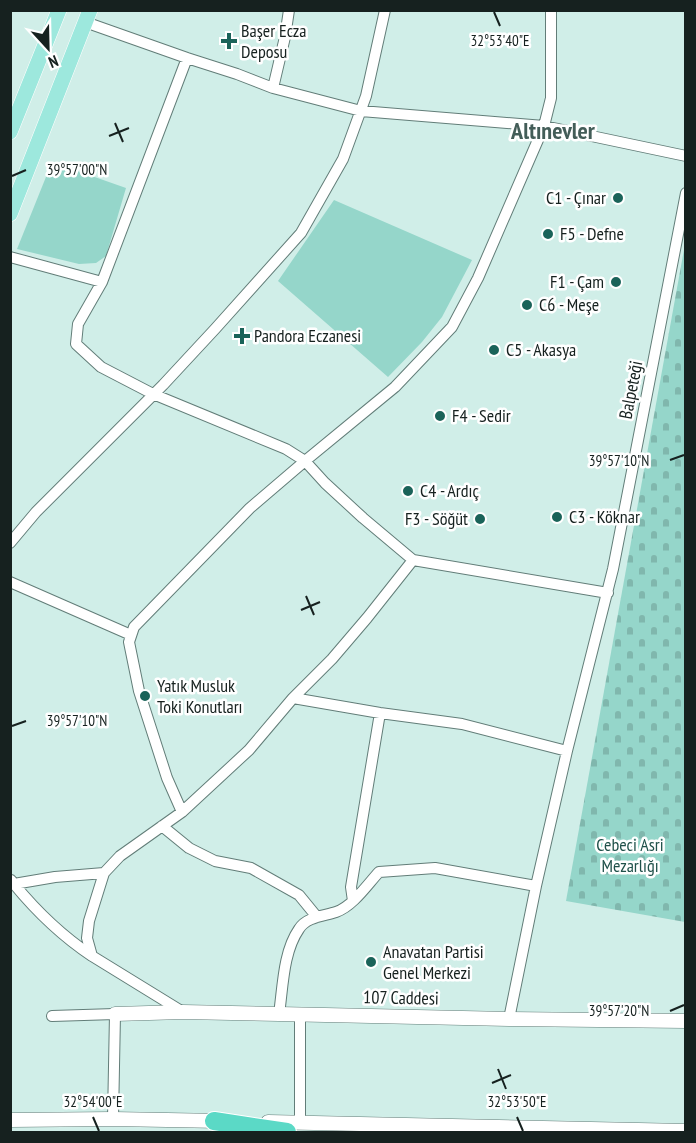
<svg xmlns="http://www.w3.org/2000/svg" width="696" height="1143" font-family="'PT Sans Narrow',sans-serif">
	<defs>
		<pattern id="cemetery-stones" width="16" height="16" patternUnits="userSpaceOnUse" patternTransform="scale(1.5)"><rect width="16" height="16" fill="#95d6ca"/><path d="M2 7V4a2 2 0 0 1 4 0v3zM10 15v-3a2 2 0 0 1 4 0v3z" fill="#80b7ad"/></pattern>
	</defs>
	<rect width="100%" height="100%" fill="#d0eee8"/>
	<!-- green -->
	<path fill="#95d6ca" d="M52,162L126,188L106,256L96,263L79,264L17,249Z
		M334,200L472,260L442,317L422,342L388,377L278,281Z"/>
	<!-- cemetery -->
	<path fill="url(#cemetery-stones)" d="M685,244L686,922H685L566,901Z"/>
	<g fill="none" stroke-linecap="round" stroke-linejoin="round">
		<defs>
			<path id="street" d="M85,22L187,58L237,74L273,88L361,111L544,126L686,156
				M187,58L102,282L78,324L76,344L101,367L153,394L286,449L305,461L325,483L363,518L413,560
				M273,88L285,37L289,10
				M10,257L102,282
				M10,543L36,512L163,385L215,329L301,233L343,159L366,96L385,10
				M10,582L131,635
				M293,698L380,713L462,724L567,751
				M182,812L167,778L139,691L129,642L134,627L250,508L305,461L395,387L452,327L478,278L544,126L551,98V10
				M162,826L189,848L215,861L251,868L299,895L317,917
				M11,880L14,884L55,877L104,873
				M14,884C37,912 62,936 92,956
				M353,901L351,887L380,713
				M183,1012L92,956L87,938L89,921L104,873L120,856L182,812L249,750L293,698L332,659L367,618L413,560L608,593
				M279,1014C283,987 283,952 299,929C306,917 324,916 336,912C353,906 367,885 379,872L435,868L536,886
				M52,1016L115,1014L113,1119
				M509,1019L536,886L567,751L613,569L686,193
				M300,1123V1014"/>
			<path id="secondary" d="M115,1014L183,1012L279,1014L509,1019L686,1021
				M10,1120L113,1119L221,1121
				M268,1122L686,1131"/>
			<path id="primary" d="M10,132L59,10
				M10,214L90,10"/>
			<path id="highway" d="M214,1121L287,1132"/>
		</defs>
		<!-- street casing -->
		<use href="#street" stroke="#627d78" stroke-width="12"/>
		<!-- secondary casing -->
		<use href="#secondary" stroke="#627d78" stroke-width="15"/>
		<!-- primary casing -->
		<use href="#primary" stroke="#fff" stroke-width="16"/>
		<!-- highway casing -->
		<use href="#highway" stroke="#fff" stroke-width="20"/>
		<!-- street -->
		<use href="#street" stroke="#fff" stroke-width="10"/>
		<!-- secondary -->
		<use href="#secondary" stroke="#fff" stroke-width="14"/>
		<!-- primary -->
		<use href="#primary" stroke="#9de8dd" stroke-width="15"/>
		<!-- highway -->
		<use href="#highway" stroke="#5bd9c6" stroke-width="18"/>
	</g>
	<!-- ticks -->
	<path fill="none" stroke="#16211f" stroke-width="2" d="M494,12L500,26M115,123L123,142M109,136L129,128M12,176L26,170M670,460L684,455M306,596L314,615M301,610L320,602M12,726L26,721M670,1011L684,1005M498,1069L506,1089M492,1083L511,1075M93,1117L99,1131M517,1117L523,1131"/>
	<!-- markers -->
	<g fill="#1a6359" stroke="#fff" stroke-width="2">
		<path d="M226 32h6v6h6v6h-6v6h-6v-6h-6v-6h6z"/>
		<circle cx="618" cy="198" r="6"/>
		<circle cx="548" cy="234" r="6"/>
		<circle cx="616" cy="282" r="6"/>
		<circle cx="527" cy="305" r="6"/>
		<path d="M239 327h6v6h6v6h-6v6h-6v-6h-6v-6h6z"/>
		<circle cx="494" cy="350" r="6"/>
		<circle cx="440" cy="416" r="6"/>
		<circle cx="408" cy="491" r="6"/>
		<circle cx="557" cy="517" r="6"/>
		<circle cx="480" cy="519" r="6"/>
		<circle cx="145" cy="696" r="6"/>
		<circle cx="371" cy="962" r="6"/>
	</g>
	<g text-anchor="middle" stroke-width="5" stroke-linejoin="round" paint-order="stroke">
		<!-- poi labels -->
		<g font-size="18" fill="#16211f" stroke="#fff" text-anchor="start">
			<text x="241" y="37">Başer Ecza<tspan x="241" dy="21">Deposu</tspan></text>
			<text x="606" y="204" text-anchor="end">C1 - Çınar</text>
			<text x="560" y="240">F5 - Defne</text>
			<text x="604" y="288" text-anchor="end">F1 - Çam</text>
			<text x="539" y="311">C6 - Meşe</text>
			<text x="254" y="342">Pandora Eczanesi</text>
			<text x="506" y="356">C5 - Akasya</text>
			<text x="452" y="422">F4 - Sedir</text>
			<text x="420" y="497">C4 - Ardıç</text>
			<text x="569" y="523">C3 - Köknar</text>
			<text x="468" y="525" text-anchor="end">F3 - Söğüt</text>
			<text x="157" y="692">Yatık Musluk<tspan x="157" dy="21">Toki Konutları</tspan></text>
			<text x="383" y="958">Anavatan Partisi<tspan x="383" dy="21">Genel Merkezi</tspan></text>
		</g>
		<!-- street labels -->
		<g font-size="18" fill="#16211f" stroke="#fff">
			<text transform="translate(631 390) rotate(-79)" y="6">Balpeteği</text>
			<text transform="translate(401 998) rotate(1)" y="6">107 Caddesi</text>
		</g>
		<!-- park labels -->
		<g font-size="18" fill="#1f514a" stroke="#fff">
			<text x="630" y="851">Cebeci Asri<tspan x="630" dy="21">Mezarlığı</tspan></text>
		</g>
		<!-- district labels -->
		<g font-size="24" font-weight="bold" fill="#435d58" stroke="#fff">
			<text x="553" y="139">Altınevler</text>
		</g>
	</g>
	<g font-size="15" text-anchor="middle" fill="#16211f" stroke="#fff" stroke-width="5" stroke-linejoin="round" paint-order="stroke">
		<text x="500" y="46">32°53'40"E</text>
		<text x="77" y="175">39°57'00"N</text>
		<text x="619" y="466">39°57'10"N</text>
		<text x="77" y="726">39°57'10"N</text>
		<text x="619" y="1016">39°57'20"N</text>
		<text x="93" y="1107">32°54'00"E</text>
		<text x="517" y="1107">32°53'50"E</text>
	</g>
	<!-- border -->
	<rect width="696" height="1143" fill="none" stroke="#16211f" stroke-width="24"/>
	<!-- north arrow -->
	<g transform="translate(48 48) rotate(158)" stroke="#ffffff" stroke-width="4.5" paint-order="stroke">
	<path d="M0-4.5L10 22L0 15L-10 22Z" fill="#16211f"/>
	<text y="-9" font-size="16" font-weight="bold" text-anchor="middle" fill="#16211f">N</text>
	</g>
</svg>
